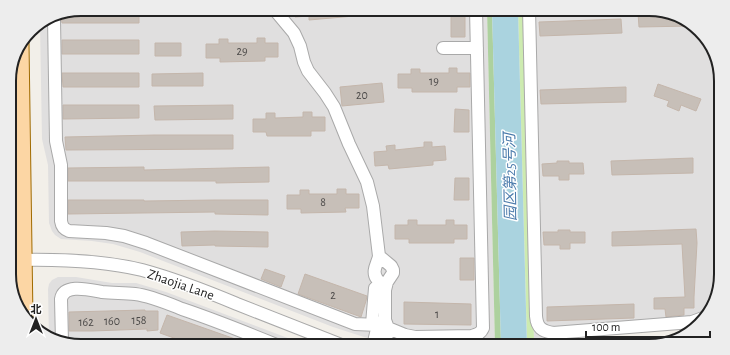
<svg xmlns="http://www.w3.org/2000/svg" width="730" height="355" font-family="'Alegreya Sans','Noto Sans SC',sans-serif">
	<rect width="100%" height="100%" fill="#f2efe9"/>
	<!-- residential -->
	<path fill="#e0dfdf" d="M81,9H487L495,345L469,346H415L403,345L364,337L333,327L140,252L113,244L92,241L61,239L55,235L52,231L49,223L48,165L42,139L40,24Z
		M526,9H649L681,16L709,41L720,71L721,275L714,306L695,327L534,341Z
		M58,277H76L112,283H136L166,292L309,346H81L49,339L48,289L49,284L52,280Z"/>
	<!-- grass -->
	<path fill="#cdebb0" d="M518,9H526L534,341L527,342Z"/>
	<!-- forest -->
	<path fill="#add19e" d="M487,9H492L501,344L495,345Z"/>
	<!-- water -->
	<path fill="#aad3df" d="M492,9H518L527,346H501Z"/>
	<!-- building -->
	<path fill="#c7bfb8" stroke="#c4b6ab" d="M81,9H139V23H62L61,16Z
		M294,9H353L354,16L309,20V16L295,17Z
		M661,12L681,16L692,26L639,27L638,13Z
		M451,14L465,15V37H451Z
		M621,19L622,33L540,36L539,22Z
		M257,38H265V43H278V57H265V61L220,62V58H206V44H219V39H228V43H257Z
		M62,40H139V54H62Z
		M155,43H181V56H155Z
		M449,68H457V73H470V87H457V92H412V88H398V74H411V69H420V73H449Z
		M62,73H139V87H63Z
		M203,73V86H152V74Z
		M382,83L384,102L342,106L340,87Z
		M658,84L701,99L696,111L681,105L679,111L667,106L669,101L654,96Z
		M626,87V102L541,104L540,90Z
		M63,105H139V118L63,119Z
		M233,105V119L155,120L154,106Z
		M455,109L469,110V132H454Z
		M303,112H312V117H325V131H311V136H267L266,132H253V119H266V113H275V118L303,117Z
		M155,135H233V149L66,150L65,137Z
		M424,142H432V147L445,146L446,160L433,161V165L389,169L388,165L375,166L374,152L387,151L386,146L395,145V150L424,147Z
		M693,158V173L612,175L611,161Z
		M557,161H569V163H583L584,174H569V180H559V176H543L542,164L557,163Z
		M144,167V170L269,167V182L216,183V181H68V168Z
		M455,178H469V200H454Z
		M337,189H346V194H359V208H345L346,212L301,213V209H287V195H300V190H309V194H337Z
		M68,200H144V201L215,200H268V215L215,214V212L68,214Z
		M408,220H417V225H446V220H454V225H467V239H454V243H409V239H395V225H408Z
		M696,229L697,243L694,297V308H684V315L666,317L665,309H654V298L685,297L682,244L612,246V232Z
		M558,230H570V232H585V243H570V249H560V245H544L543,232H558Z
		M215,231L268,232V247L215,246V245L182,246L181,232Z
		M460,258H474V280H460Z
		M265,269L285,276L281,287L261,279Z
		M305,274L367,296L366,301L361,317L298,294Z
		M404,302L471,304V325L404,324Z
		M634,304V318L547,321V307Z
		M145,310V311H158V330L147,331V329L92,331H69V312Z
		M167,315L238,340L236,346H196L160,333Z"/>
	<g fill="none" stroke-linecap="round" stroke-linejoin="round">
		<defs>
			<path id="minor" d="M274,9L294,33L300,46L304,62L308,71L325,93L334,107L349,144L367,182L373,206L379,256C378,263 371,271 377,279C380,283 383,285 385,290
				M529,9L536,316C537,328 542,331 553,333L692,322L703,318
				M54,19L56,141L61,165V221C62,227 64,229 69,231L106,233L124,236L146,243L355,324L378,325L388,328L405,335L415,337L472,336C478,334 481,333 483,328L476,9
				M443,48H477
				M379,256L391,266L393,270V273L387,282L385,290V320L388,328L385,346
				M16,260C58,259 101,260 142,270C175,279 206,291 237,304C272,318 308,332 344,346
				M372,324L375,288
				M62,342L61,299C64,283 90,290 102,292C113,293 124,293 135,294C151,296 167,303 182,309C215,320 247,333 279,346
				M373,346L378,325L384,320
				M644,346L657,345"/>
			<path id="major" d="M21,43L25,319
				M9,132L12,289"/>
		</defs>
		<!-- minor casing -->
		<use href="#minor" stroke="#a9a9a9" stroke-width="14"/>
		<!-- major casing -->
		<use href="#major" stroke="#a06b00" stroke-width="17"/>
		<!-- path -->
		<path stroke="#fa8072" stroke-width="1.5" stroke-dasharray="2 2" stroke-linecap="butt" d="M30,31V36"/>
		<!-- minor -->
		<use href="#minor" stroke="#fff" stroke-width="12"/>
		<!-- major -->
		<use href="#major" stroke="#fcd6a4" stroke-width="15"/>
	</g>
	<g text-anchor="middle" stroke-width="3" stroke-linejoin="round" paint-order="stroke">
		<!-- number labels -->
		<g font-size="12" fill="#4b4948">
			<text x="242" y="55">29</text>
			<text x="434" y="85">19</text>
			<text x="362" y="99">20</text>
			<text x="323" y="206">8</text>
			<text x="333" y="299">2</text>
			<text x="437" y="318">1</text>
			<text x="139" y="324">158</text>
			<text x="112" y="325">160</text>
			<text x="86" y="326">162</text>
		</g>
		<!-- street labels -->
		<g font-size="14" fill="#222" stroke="#fff">
			<text transform="translate(181 284) rotate(19)" y="5">Zhaojia Lane</text>
		</g>
		<!-- water labels -->
		<g font-size="15" font-style="italic" fill="#4a7aab" stroke="#fff">
			<text transform="translate(510 177) rotate(-91)" y="5">园区第25号河</text>
		</g>
	</g>
	<!-- crop -->
	<path d="M0 0H730V355H0ZM81 16H649A65 65 0 0 1 714 81V274A65 65 0 0 1 649 339H81A65 65 0 0 1 16 274V81A65 65 0 0 1 81 16Z" fill="#ededed" fill-rule="evenodd"/>
	<path fill="none" stroke="#222" stroke-width="2" d="M81 16H649A65 65 0 0 1 714 81V274A65 65 0 0 1 649 339H81A65 65 0 0 1 16 274V81A65 65 0 0 1 81 16Z"/>
	<!-- north arrow -->
	<g transform="translate(36 319)" stroke="#ffffff" stroke-width="3" paint-order="stroke">
	<path d="M0-3L7 15L0 10L-7 15Z" fill="#222222"/>
	<text y="-6" font-size="11" font-weight="bold" text-anchor="middle" fill="#222222">北</text>
	</g>
	<!-- scale -->
	<path d="M586 331v6h124v-6" fill="none" stroke="#222222" stroke-width="2"/>
	<text x="592" y="331" font-size="12" fill="#222222" stroke="#ffffff" stroke-width="3" paint-order="stroke">100 m</text>
</svg>
